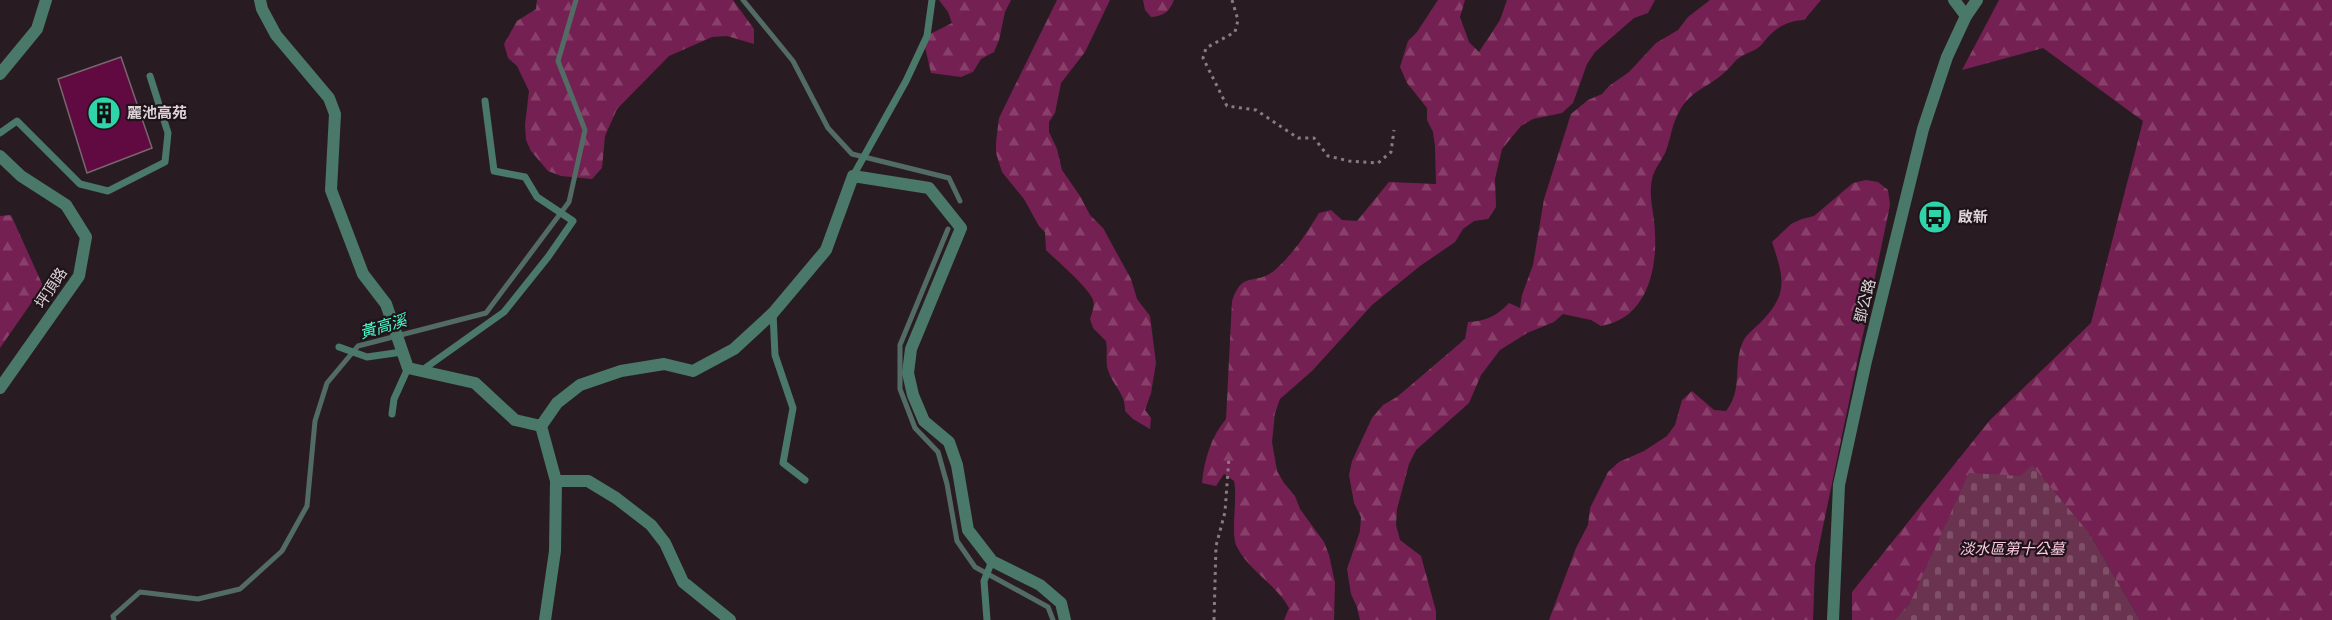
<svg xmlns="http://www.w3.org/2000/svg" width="2332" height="620" font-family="'Noto Serif','Noto Sans TC',serif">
	<defs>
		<pattern id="forest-firs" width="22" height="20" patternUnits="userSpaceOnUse" patternTransform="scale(1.5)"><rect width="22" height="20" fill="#752052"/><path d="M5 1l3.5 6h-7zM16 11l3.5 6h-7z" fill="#88406a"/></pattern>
		<pattern id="cemetery-stones" width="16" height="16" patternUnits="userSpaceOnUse" patternTransform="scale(1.5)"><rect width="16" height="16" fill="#6a3350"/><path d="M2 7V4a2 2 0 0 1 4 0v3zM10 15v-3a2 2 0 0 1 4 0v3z" fill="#7f5068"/></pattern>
	</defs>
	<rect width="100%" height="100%" fill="#281c22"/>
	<!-- forest -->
	<path fill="url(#forest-firs)" d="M537,0H733L754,29V44L727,36L712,37L669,56L617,109L605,136L602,168L592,179L561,176L548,171L531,151L526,140L525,125L529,91L517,66L508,58L504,44L517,21L536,9Z
		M939,0H1011L1005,12L999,40L994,52L981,59L973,72L961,77L931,73L925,47L928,35L952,23L948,12Z
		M1057,0H1110L1085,52L1061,83L1055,113L1049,122V132L1057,149L1062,170L1080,196L1090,215L1103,228L1131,279L1137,299L1150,316L1156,363L1151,393L1145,410L1151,418L1150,429L1133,419L1125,411C1126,394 1113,386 1108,370C1105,361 1108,350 1106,341L1093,328L1090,319C1092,313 1095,306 1093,300C1089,288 1056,260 1046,250L1045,232L1039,226L1024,199L1002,172L996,153V142L999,118Z
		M1143,0H1174C1169,12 1164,16 1151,17L1145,10Z
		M1438,0H1465L1460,17L1469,42L1479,52L1500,20L1507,0H1655L1648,13L1634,18L1595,52L1587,64L1573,103L1562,113L1533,119L1521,126L1502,149L1495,179L1496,207L1488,219L1474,221L1463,229L1455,242L1420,266L1372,305L1312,371L1280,399L1275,413L1272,442L1277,471L1284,483L1295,496L1300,509L1324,542L1329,555L1335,583L1334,620H1284L1289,608C1276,584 1249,571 1237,547C1230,534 1238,498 1234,481L1224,474L1216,486L1202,483C1204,460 1211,437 1226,419L1232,301C1243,269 1254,287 1275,270C1294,253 1306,234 1319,213L1331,210L1342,220L1357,221L1389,182L1436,184L1435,146L1433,132L1427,120V108L1407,83L1400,67L1408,41L1417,32Z
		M1710,0H1821L1804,20C1789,21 1778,26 1768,37C1765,40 1762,45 1759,47C1753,52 1745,53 1739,58C1734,61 1731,67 1726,71C1710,87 1690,90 1679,112C1672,124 1671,137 1666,151C1662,160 1654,169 1652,179C1648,198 1655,215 1655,234C1657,273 1645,319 1601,326L1591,320L1563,314L1554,322L1527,333L1500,350L1481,375L1469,403L1416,450L1409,464L1397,509L1396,525L1400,540L1421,556L1436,611V620H1360L1357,607L1351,594L1347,569L1360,531L1361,517L1354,503L1349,475L1352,461L1372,418L1383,405L1397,397L1465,339L1468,322C1486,321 1497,316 1509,303L1520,308L1522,295L1533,265L1544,199L1571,114L1588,100L1602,94L1609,86L1629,72L1656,43L1678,30L1688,17Z
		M1999,0H2332V620H2140L2089,533L1910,603L1894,620H1852V592L1990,420L2091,323L2143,121L2043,48L1962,70Z
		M1866,180L1878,182L1888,190L1890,205L1815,565L1813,620H1549L1576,548L1588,525L1590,508L1608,472L1619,462L1644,451L1667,436L1675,425L1682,400L1692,391L1714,410L1726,411C1743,390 1733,367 1742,344C1745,335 1754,329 1760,323C1789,294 1784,278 1772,242L1791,224L1802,219L1814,216L1853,183Z
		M11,215L43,286L0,348V216Z"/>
	<!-- cemetery -->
	<path fill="url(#cemetery-stones)" d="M2032,465L2089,533L2140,620H1894L1910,603L1969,473L2021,476Z"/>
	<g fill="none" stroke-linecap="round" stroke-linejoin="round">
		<!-- stream -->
		<path stroke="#526c65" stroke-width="5" d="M743,0L793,61L828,128L852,154L949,178L960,201
			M948,229L900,345V389L915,428L938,452L947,484L957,541L975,567L1048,607L1053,620
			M114,620L113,616L140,592L198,599L240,589L282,551L307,506L315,421L327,383L358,346L486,313L569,202L585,130L558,61L576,0"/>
	</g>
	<!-- building -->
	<path fill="#610a41" stroke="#76676e" stroke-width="1.5" d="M121,57L152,148L87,173L58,79Z"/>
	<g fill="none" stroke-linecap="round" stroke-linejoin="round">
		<!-- path -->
		<path stroke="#867c81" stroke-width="3" stroke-dasharray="3 4.5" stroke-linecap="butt" d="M1232,0L1238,20L1235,32L1206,48L1203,58L1227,106L1256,110L1298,138H1314L1328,156L1349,161L1378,163L1391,152L1394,130
			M1214,620L1216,546L1225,512L1229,457"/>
		<!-- service -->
		<path stroke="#4a7969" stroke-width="7" d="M0,133L17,121L80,184L108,191L165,162L168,133L150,76
			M853,176L906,81L927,36L932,0
			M773,313L775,355L793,408L783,463L805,480
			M339,347L367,357L402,352
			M421,371L504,312L548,257L573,221L537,197L525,177L494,171L485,101
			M392,414L394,399L408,368
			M987,620L984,581L992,561"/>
		<!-- minor -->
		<path stroke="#4a7969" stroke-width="12" d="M260,0L262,9L276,35L329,98L335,114L331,190L363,274L386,304L408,368L475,383L515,420L541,426
			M1954,0L1966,16
			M556,481H588L616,498L651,525L665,543L683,582L730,620
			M545,620L555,551L556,481L541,426L557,403L580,385L621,371L664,364L693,371L734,349L773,313L826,250L853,176L929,188L961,228L911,349L908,373L913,395L924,421L949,442L957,465L968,530L992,561L1040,585L1061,603L1065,620"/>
		<!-- tertiary -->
		<path stroke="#4a7969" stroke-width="12" d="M0,74L37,29L46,0
			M0,156L21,176L66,205L86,237L79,276L0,388
			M1833,620L1839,485L1866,361L1923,129L1947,57L1966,16L1977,0"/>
	</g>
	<!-- icons -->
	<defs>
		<symbol id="building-disc" viewBox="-11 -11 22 22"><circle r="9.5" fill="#2fd4aa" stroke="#1f1319"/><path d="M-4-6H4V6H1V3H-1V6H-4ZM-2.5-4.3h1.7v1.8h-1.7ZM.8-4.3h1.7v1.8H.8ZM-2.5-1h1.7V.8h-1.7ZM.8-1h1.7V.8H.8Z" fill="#111"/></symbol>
		<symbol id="bus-disc" viewBox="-11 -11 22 22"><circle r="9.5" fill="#2fd4aa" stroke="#1f1319"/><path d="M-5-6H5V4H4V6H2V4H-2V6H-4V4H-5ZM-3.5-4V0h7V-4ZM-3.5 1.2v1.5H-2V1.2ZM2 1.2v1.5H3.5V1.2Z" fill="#111"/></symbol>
	</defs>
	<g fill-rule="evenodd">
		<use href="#building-disc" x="85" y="94" width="38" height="38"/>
		<use href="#bus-disc" x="1916" y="198" width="38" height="38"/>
	</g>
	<g text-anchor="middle" stroke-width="4.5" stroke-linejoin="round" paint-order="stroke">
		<!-- poi labels -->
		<g font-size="15" font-weight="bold" fill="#dcd4d8" stroke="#1f1319" text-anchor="start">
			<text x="127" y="118">麗池高苑</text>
			<text x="1958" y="222">啟新</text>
		</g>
		<!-- street labels -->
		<g font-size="15" fill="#dcd4d8" stroke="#1f1319">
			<text transform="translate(51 288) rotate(-57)" y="5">坪頂路</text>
			<text transform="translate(1865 301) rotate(-76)" y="5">鄧公路</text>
		</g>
		<!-- park labels -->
		<g font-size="15" font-style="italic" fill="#fbc9e1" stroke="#1f1319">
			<text x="2012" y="554">淡水區第十公墓</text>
		</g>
		<!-- water labels -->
		<g font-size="16" font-style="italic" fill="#46fbca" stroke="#1f1319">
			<text transform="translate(383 326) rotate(-16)" y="6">黃高溪</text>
		</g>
	</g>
</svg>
